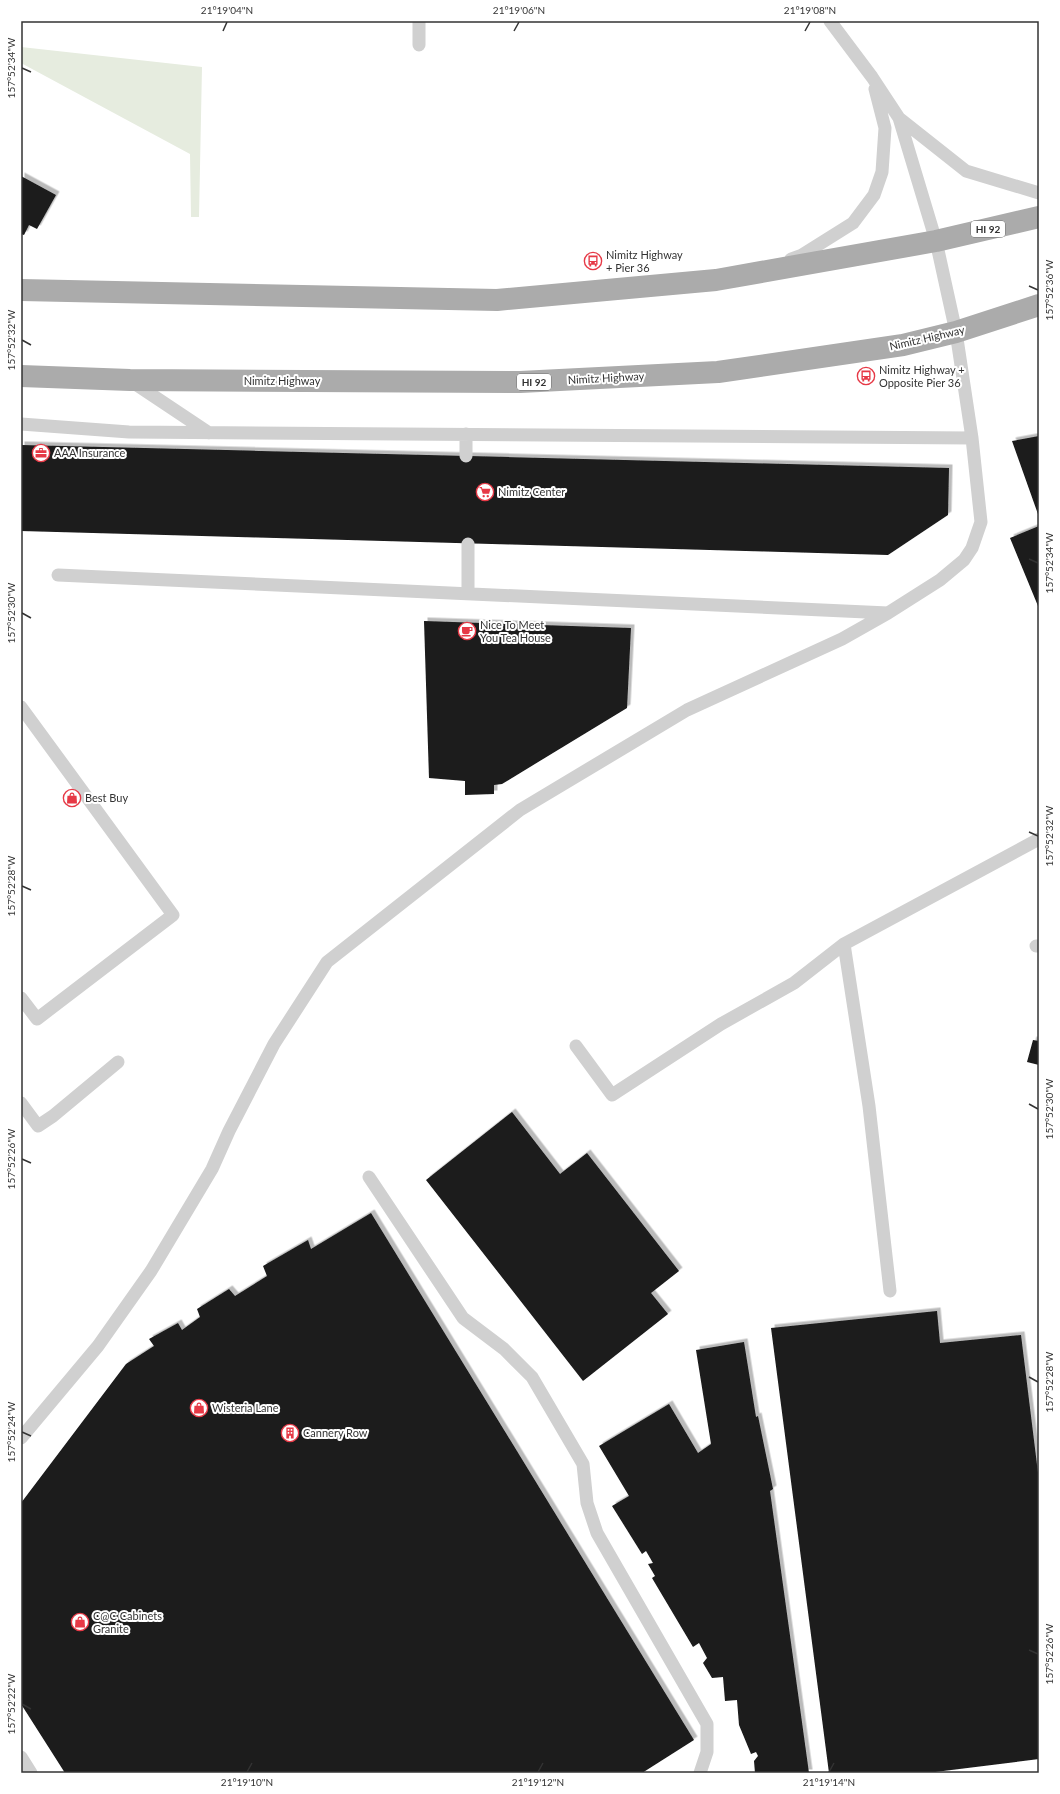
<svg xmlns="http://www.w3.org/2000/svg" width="1060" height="1794" font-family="Lato,sans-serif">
	<defs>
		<filter id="shadow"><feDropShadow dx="3.5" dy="-3.5" stdDeviation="0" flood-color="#0004"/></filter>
	</defs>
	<rect width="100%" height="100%" fill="#fff"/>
	<!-- green -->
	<path fill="#e6ecdf" d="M21,47L202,67L199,217H191L190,154L21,63Z"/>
	<!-- building -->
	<path fill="#1a1a1a" filter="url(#shadow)" d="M21,176L56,195L37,229L29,225L24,235L21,234Z
		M1039,436V517L1012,441Z
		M21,445L949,468L948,515L888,555L21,531Z
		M1039,526V606H1038L1010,538Z
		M424,621L631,628L627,708L502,784L494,785V794L465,795V781L429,778Z
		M1033,1040L1039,1041V1065L1027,1062Z
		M512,1112L560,1174L587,1153L679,1271L651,1293L668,1314L583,1381L426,1180Z
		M371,1213L694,1740L642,1773H65L21,1704V1503L126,1364L154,1346L149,1339L178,1323L182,1330L200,1317L197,1309L229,1289L235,1296L267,1276L263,1266L308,1240L311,1249Z
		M937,1311L940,1343L1021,1335L1039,1481V1759L927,1773H829L771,1328Z
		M744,1342L756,1417L758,1416L773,1489L770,1491L809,1773H755L754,1761L758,1756L756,1752L751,1754L739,1725L737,1700L725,1701L723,1677L712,1678L703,1663L707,1658L699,1643L693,1647L652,1578L655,1576L648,1564L653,1563L646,1551L642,1554L612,1506L629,1496L599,1446L669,1404L698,1453L711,1444L696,1350Z"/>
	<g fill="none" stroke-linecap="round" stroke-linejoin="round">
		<!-- lane -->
		<path stroke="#d0d0d0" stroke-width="13" d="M419,45V21
			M899,118L966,171L1039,193
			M791,259L802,255L853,223L874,195L882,172L885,128L875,89
			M131,381L209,433
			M21,424L129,432L972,438
			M466,456V434
			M468,544V593
			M58,575L888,613
			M21,707L173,915L37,1019L21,998
			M844,944L869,1106L890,1291
			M1036,946H1039
			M576,1046L612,1095L721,1024L794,983L844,944L1039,839
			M21,1103L38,1126L53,1116L118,1062
			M369,1177L463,1318L504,1349L532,1377L583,1464L587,1503L597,1533L707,1724V1752L700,1773
			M21,1438L98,1346L151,1271L212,1169L229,1131L274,1044L327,962L520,810L687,710L842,639L888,613L940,580L964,560L972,548L981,522L972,438L956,332L936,241L899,118L872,77L830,21
			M21,1757L31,1773"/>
		<!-- primary -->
		<path stroke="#ababab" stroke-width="22" d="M21,290L497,300L716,280L936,241L1039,217
			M21,376L130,380L520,382L718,372L903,345L956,332L1039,305"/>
	</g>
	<!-- ticks -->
	<path fill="none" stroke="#333" stroke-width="1.5" d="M223,31L227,22M514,31L519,22M805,31L810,22M22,68L31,72M1029,286L1038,290M22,340L31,345M1029,559L1038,563M22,613L31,618M1029,832L1038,836M22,886L31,890M1029,1104L1038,1109M22,1159L31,1163M1029,1377L1038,1382M22,1432L31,1436M1029,1650L1038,1654M22,1704L31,1709M247,1772L252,1763M538,1772L543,1763M829,1772L834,1763"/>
	<!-- icons -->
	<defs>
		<symbol id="bus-ring" viewBox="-11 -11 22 22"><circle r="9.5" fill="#fff" stroke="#e63946" stroke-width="1.5"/><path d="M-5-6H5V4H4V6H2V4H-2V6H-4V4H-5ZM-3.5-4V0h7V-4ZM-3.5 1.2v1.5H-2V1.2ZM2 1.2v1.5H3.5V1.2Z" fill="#e63946"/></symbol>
		<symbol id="office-ring" viewBox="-11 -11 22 22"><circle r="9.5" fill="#fff" stroke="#e63946" stroke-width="1.5"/><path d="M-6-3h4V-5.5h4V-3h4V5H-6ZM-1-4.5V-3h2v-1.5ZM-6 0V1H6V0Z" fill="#e63946"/></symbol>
		<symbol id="supermarket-ring" viewBox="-11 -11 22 22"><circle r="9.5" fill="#fff" stroke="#e63946" stroke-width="1.5"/><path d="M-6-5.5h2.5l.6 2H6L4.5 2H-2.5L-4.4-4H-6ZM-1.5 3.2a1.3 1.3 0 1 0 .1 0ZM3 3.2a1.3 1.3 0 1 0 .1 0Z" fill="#e63946"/></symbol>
		<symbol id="cafe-ring" viewBox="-11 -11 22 22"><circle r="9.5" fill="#fff" stroke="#e63946" stroke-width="1.5"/><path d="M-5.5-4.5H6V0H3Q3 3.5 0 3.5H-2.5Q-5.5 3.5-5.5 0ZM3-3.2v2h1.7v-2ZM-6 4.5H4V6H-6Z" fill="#e63946"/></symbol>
		<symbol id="shop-ring" viewBox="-11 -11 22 22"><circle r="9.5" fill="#fff" stroke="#e63946" stroke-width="1.5"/><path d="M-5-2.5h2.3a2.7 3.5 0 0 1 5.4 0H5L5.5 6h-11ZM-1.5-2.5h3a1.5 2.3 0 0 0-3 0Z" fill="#e63946"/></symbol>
		<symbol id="building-ring" viewBox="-11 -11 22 22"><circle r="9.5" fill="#fff" stroke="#e63946" stroke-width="1.5"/><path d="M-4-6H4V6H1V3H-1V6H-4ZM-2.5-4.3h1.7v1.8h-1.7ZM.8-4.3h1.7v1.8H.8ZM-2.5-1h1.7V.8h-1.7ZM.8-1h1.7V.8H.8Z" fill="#e63946"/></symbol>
	</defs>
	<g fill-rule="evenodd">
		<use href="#bus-ring" x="583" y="251" width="20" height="20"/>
		<use href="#bus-ring" x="856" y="366" width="20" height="20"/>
		<use href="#office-ring" x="31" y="443" width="20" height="20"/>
		<use href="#supermarket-ring" x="475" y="482" width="20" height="20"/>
		<use href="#cafe-ring" x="457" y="621" width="20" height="20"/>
		<use href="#shop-ring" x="62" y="788" width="20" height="20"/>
		<use href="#shop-ring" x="189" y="1398" width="20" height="20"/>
		<use href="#building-ring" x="280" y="1423" width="20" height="20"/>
		<use href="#shop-ring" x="70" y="1612" width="20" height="20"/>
	</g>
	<g text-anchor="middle" stroke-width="4" stroke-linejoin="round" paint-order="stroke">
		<!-- shield labels -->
		<g fill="#fff" stroke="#707070" stroke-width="1">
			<rect x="971" y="221" width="34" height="16" rx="3"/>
			<rect x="517" y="374" width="34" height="16" rx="3"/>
		</g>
		<g font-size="10" font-weight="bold" fill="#333">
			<text x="988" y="233">HI 92</text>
			<text x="534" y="386">HI 92</text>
		</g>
		<!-- poi labels -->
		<g font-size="11" fill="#333" stroke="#fff" text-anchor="start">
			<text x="606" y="259">Nimitz Highway<tspan x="606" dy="13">+ Pier 36</tspan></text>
			<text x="879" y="374">Nimitz Highway +<tspan x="879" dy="13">Opposite Pier 36</tspan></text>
			<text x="54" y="457">AAA Insurance</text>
			<text x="498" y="496">Nimitz Center</text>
			<text x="480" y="629">Nice To Meet<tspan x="480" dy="13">You Tea House</tspan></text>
			<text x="85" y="802">Best Buy</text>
			<text x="212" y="1412">Wisteria Lane</text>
			<text x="303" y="1437">Cannery Row</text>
			<text x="93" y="1620">C@C Cabinets<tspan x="93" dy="13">Granite</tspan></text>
		</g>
		<!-- street labels -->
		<g font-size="11" fill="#333" stroke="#fff">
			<text transform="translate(927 338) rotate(-13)" y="4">Nimitz Highway</text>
			<text transform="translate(606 378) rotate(-3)" y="4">Nimitz Highway</text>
			<text x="282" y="385">Nimitz Highway</text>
		</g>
	</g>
	<!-- border -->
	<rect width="1060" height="1794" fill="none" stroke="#ffffff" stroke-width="44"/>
	<rect x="22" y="22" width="1016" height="1750" fill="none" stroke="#333" stroke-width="1.5"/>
	<g font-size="10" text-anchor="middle" fill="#333">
		<text x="227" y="14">21°19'04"N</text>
		<text x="519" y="14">21°19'06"N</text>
		<text x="810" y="14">21°19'08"N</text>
		<text transform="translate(11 68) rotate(-90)" y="4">157°52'34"W</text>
		<text transform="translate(1049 290) rotate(-90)" y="4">157°52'36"W</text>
		<text transform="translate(11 340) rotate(-90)" y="4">157°52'32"W</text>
		<text transform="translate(1049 563) rotate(-90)" y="4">157°52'34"W</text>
		<text transform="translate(11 613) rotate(-90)" y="4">157°52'30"W</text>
		<text transform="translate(1049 836) rotate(-90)" y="4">157°52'32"W</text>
		<text transform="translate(11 886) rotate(-90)" y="4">157°52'28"W</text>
		<text transform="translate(1049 1109) rotate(-90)" y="4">157°52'30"W</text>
		<text transform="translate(11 1159) rotate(-90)" y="4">157°52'26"W</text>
		<text transform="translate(1049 1382) rotate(-90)" y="4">157°52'28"W</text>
		<text transform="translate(11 1432) rotate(-90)" y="4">157°52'24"W</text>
		<text transform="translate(1049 1654) rotate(-90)" y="4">157°52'26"W</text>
		<text transform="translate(11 1704) rotate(-90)" y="4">157°52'22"W</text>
		<text x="247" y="1786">21°19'10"N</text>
		<text x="538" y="1786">21°19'12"N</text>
		<text x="829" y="1786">21°19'14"N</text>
	</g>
</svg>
